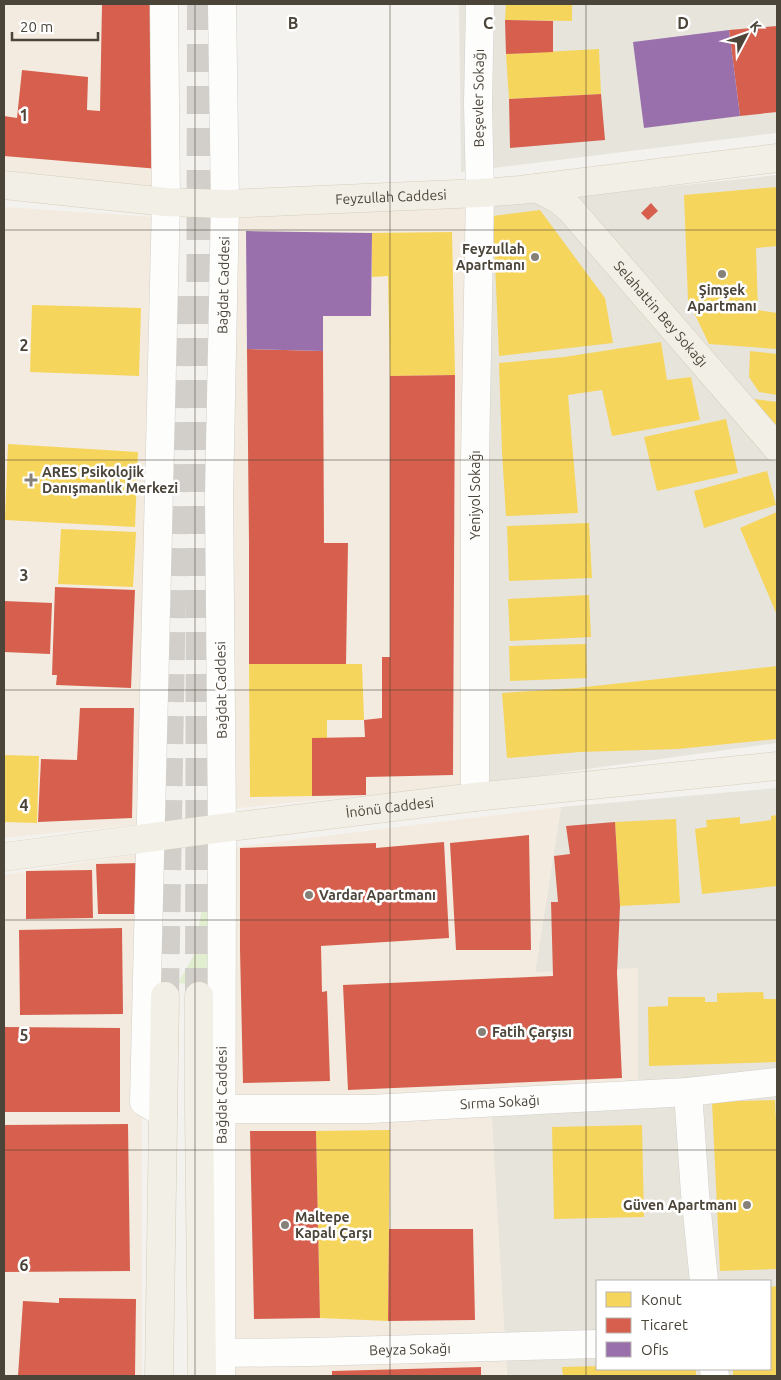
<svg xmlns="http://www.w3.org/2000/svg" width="781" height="1380" font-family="Ubuntu,sans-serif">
	<rect width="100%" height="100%" fill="#f4f2ee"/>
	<!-- residential -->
	<path fill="#e7e4dc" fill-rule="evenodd" d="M459,4H777V133L461,172Z
		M777,175V743L478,784L477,207Z
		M777,788V1376H507L490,1102L535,972L561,807ZM597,1281H770V1369H597Z"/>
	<!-- commercial -->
	<path fill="#f3ebdf" d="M4,4H158L160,188L4,170Z
		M4,207L155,217L139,824L4,838Z
		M477,207L478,784L230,809L234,216Z
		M561,807L535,972L638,968V1084L491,1101L507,1376H230L235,847Z
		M138,854L142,996V1376H4V875Z"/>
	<!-- green -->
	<path fill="#e1eecf" d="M212,880L231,936L236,988L178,983L194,955L205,889Z"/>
	<!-- homes -->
	<path fill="#f6d55c" d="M506,4H572V21L505,20Z
		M599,49L601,94L509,99L506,54Z
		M777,187V246L756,248L758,310L777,313V349L709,344L688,300L684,195Z
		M540,210L605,298L613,343L499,356L493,216Z
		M452,232L455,375L390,376L388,276L372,277V233Z
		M32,305L141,308L139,376L30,372Z
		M661,342L667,380L691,377L700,420L612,436L602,390L568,395L578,513L506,516L502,452L499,363L564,357Z
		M750,351L777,354V395L759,392L749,377Z
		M754,399L777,402V428Z
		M726,419L738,473L657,491L644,437Z
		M8,444L138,452L135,527L5,520Z
		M767,471L776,505L704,528L694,491Z
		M777,512V615L740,528Z
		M589,523L592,578L509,581L507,526Z
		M61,529L136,532L133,587L58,584Z
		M589,595L591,637L510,641L508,599Z
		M586,644L587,678L510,681L509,646Z
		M249,664H362L364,720H327V738H312V796L250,797Z
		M777,666V739L678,749L580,752L507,758L502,693L576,688Z
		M4,755L39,756L37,823L4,822Z
		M777,815V886L702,894L695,829L707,827L706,820L740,817V824L771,820V816Z
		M676,819L680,903L620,906L615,822Z
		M763,992L764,999H776L777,1001V1062L649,1066L648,1007L668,1006V997H705V1002H717V993Z
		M775,1100L777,1142V1269L720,1271L712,1102Z
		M642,1125L644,1217L554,1219L552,1127Z
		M390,1130L388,1321L320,1318L316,1131Z
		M777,1286V1376H733V1369H770V1287Z
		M597,1366V1369H696V1376H563L562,1367Z"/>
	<!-- shops -->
	<path fill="#d6604d" d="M102,4H158L159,169L4,156V116L17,118L22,70L88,77L87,110L100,111Z
		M505,20L553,21V52L506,54Z
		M777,26V112L740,116L729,30Z
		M601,94L605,140L510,148L509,99Z
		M651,203L658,211L648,220L641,213Z
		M247,349L323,351L324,543H348L346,664H249V542Z
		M455,375L453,775L366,777V795L312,796V738L365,737L364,720L382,718V657H390V376Z
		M55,587L135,590L131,688L56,685L57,675H52Z
		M4,601L52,603L50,654L4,652Z
		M80,708H134L132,818L38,822L41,759L77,760Z
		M615,822L620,906L617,973L622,1078L348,1090L343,985L553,976L551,902H558L554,856L570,854L566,826Z
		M529,835L531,950H456L450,843Z
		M444,842L449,938L321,946L322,992L327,991L330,1081L243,1083L240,949V848L376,843V848Z
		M140,863L142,914H98L96,864Z
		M92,870L93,918L26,919V871Z
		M122,928L123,1014L20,1015L19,930Z
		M4,1027L120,1028V1112H4Z
		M128,1124L130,1271L4,1272V1125Z
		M250,1131H316L320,1318L254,1319Z
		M389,1229H473L475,1320L388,1321Z
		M59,1298L136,1299L135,1376H18L23,1301L59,1303Z
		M481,1367V1376H332V1371Z"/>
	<!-- offices -->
	<path fill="#9970ab" d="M729,30L740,116L644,128L633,42Z
		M246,231L372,233L371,316H323V351L247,349Z"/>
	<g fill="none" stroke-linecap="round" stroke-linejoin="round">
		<!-- major-tunnel -->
		<path stroke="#d2cfca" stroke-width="28" stroke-dasharray="28 14" stroke-linecap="butt" d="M165,996L177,293
			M199,996L201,4"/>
		<defs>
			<g id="minor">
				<path id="s1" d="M475,797V457L480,193L478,103L480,4"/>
				<path d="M688,1092L695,1193L704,1281"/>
				<path id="s2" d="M222,1109H370L688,1092L777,1082"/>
				<path d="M163,1113L144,1102L166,202L164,4"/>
				<path id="s3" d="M221,1353L310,1352L597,1344"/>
				<path d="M714,1369L715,1376"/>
				<path id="s4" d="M221,1376L222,828L219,496L225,204L222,4"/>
			</g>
			<g id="major">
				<path id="s5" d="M4,185L166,202L225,204L480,193L520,190L777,158"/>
				<path id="s6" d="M536,188L558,199L571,210L777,448"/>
				<path id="s7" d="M4,857L222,828L475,797L777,766"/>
				<path d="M199,996V1109L202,1376"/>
				<path d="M159,1376L165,996"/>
			</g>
		</defs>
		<!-- minor casing -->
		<use href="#minor" stroke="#d2d0cb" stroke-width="29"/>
		<!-- major casing -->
		<use href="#major" stroke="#d6cebb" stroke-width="29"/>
		<!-- minor -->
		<use href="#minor" stroke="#fdfdfc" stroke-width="28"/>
		<!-- major -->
		<use href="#major" stroke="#f2efe6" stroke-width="28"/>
	</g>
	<!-- grid -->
	<path fill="none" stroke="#4b4439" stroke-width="1" stroke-opacity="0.55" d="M195,4V1376M390,4V1376M586,4V1376M4,230H777M4,460H777M4,690H777M4,920H777M4,1150H777"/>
	<!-- markers -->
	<g fill="#868178" stroke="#fff" stroke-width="2">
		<circle cx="535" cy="257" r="5"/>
		<circle cx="722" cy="274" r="5"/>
		<path d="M28.5 472.5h5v5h5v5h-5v5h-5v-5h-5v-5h5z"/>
		<circle cx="309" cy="895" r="5"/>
		<circle cx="482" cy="1032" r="5"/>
		<circle cx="747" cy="1205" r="5"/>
		<circle cx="285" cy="1225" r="5"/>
	</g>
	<g text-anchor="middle" stroke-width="5" stroke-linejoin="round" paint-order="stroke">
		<!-- street labels -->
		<g font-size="14" fill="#4b4439" stroke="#fff">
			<text dy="5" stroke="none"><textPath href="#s1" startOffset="699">Beşevler Sokağı</textPath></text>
			<text dy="5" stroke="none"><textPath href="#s5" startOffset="388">Feyzullah Caddesi</textPath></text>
			<text dy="5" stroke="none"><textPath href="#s4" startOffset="1091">Bağdat Caddesi</textPath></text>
			<text dy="5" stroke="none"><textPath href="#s6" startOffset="179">Selahattin Bey Sokağı</textPath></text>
			<text dy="5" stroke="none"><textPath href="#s1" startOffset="302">Yeniyol Sokağı</textPath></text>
			<text transform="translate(221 690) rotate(-91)" y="5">Bağdat Caddesi</text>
			<text dy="5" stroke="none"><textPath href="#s7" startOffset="389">İnönü Caddesi</textPath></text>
			<text dy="5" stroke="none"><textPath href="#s4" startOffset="281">Bağdat Caddesi</textPath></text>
			<text dy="5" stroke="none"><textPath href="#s2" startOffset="278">Sırma Sokağı</textPath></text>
			<text dy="5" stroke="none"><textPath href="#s3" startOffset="189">Beyza Sokağı</textPath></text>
		</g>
		<!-- poi labels -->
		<g font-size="14" font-weight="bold" fill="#4b4439" stroke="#fff" text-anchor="start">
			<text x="525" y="254" text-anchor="end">Feyzullah<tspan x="525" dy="16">Apartmanı</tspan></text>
			<text x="722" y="295" text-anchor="middle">Şimşek<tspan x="722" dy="16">Apartmanı</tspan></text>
			<text x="42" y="477">ARES Psikolojik<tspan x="42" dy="16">Danışmanlık Merkezi</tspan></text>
			<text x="319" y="900">Vardar Apartmanı</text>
			<text x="492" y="1037">Fatih Çarşısı</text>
			<text x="737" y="1210" text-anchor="end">Güven Apartmanı</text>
			<text x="295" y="1222">Maltepe<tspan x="295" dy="16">Kapalı Çarşı</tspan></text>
		</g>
	</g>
	<g font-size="16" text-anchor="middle" font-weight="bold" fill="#4b4439" stroke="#fff" stroke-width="5" stroke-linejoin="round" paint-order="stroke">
		<text x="293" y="29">B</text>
		<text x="488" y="29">C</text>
		<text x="683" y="29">D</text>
		<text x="24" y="121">1</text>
		<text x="24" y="351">2</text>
		<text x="24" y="581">3</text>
		<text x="24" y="811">4</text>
		<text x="24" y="1041">5</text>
		<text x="24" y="1271">6</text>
	</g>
	<!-- border -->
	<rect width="781" height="1380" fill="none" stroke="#4b4439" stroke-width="10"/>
	<!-- legend -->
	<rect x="596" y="1280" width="175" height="90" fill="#ffffff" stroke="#b7b4b0"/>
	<rect x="606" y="1292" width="25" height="15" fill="#f6d55c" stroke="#b7b4b0"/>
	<text x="641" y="1305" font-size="15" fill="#4b4439">Konut</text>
	<rect x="606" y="1318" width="25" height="15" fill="#d6604d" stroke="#b7b4b0"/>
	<text x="641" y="1330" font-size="15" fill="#4b4439">Ticaret</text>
	<rect x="606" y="1342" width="25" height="15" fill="#9970ab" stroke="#b7b4b0"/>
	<text x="641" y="1355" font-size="15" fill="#4b4439">Ofis</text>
	<!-- north arrow -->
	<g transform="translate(746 35) rotate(49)" stroke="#ffffff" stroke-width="4" paint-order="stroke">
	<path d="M0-4L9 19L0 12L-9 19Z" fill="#4b4439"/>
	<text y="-8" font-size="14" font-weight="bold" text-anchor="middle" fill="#4b4439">K</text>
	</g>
	<!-- scale -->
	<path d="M12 32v8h86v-8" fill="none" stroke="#4b4439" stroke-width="2.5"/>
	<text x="20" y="32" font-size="15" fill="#4b4439" stroke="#ffffff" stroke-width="4" paint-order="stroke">20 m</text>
</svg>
